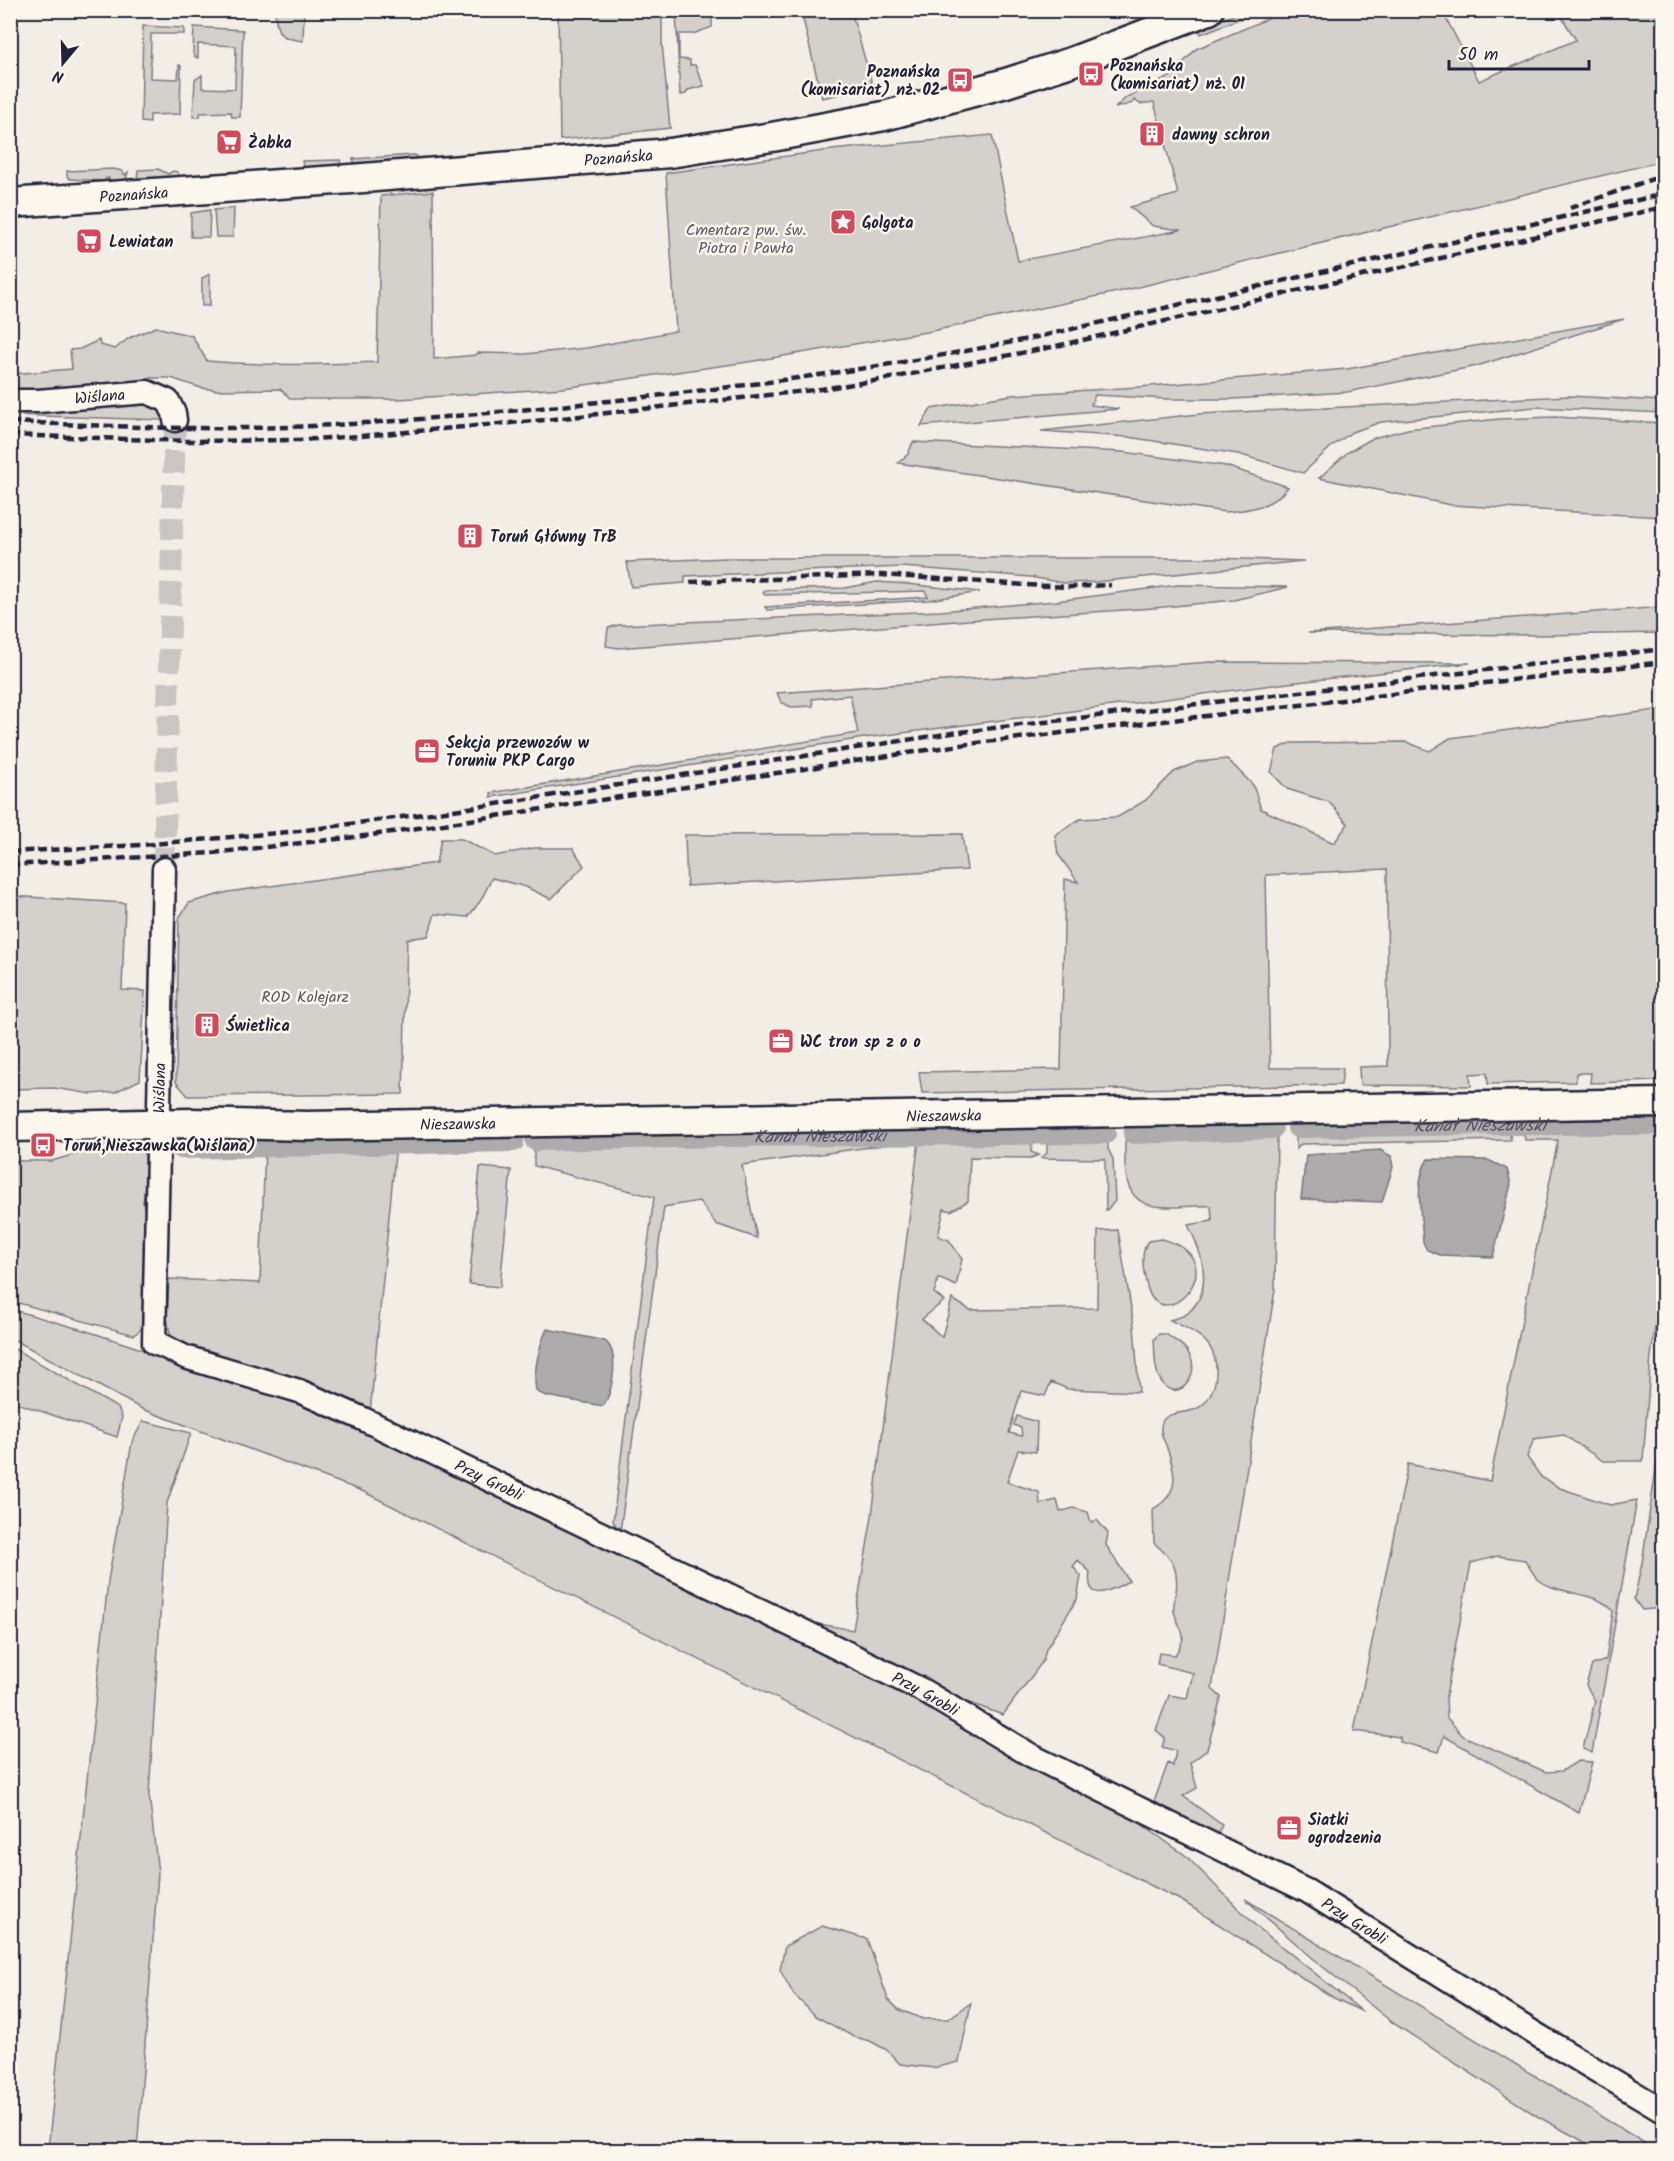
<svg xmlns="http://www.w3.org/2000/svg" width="1674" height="2161" font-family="Kalam,sans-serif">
	<rect width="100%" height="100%" fill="#f2eee5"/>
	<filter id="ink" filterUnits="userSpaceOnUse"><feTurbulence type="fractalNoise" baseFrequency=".0167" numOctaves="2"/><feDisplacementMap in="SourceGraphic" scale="12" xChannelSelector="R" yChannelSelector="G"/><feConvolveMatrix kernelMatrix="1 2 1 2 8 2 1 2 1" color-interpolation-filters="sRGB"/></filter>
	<g filter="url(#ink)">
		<!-- green -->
		<path fill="#d4d1cc" stroke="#7b7a84" stroke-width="1.5" d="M275,11H304L303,41C279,38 277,35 275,11Z
			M558,11H662V43L670,128L560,140Z
			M676,11H680L681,13L712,12V27L693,34H679V59L690,60V65H695L704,86L688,90L686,94L680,95Z
			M801,11H851L873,87L822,98Z
			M1243,11H1259L1201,34L1200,32L1201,28Z
			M1286,11H1442L1479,81L1576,40L1558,11H1663V161L1122,291L932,331L748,362L563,388L399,399H291L280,389L217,390L201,388L171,378H148L118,387L11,392V374L72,369L70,350L80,349L99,340L100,345L115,349L129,338L156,327L192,336L207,361C263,366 320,365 377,362L381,196L433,191L434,359L476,355L477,353L525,354L587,348L676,331L666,173L831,150L992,135L1018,261L1181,230L1153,226L1130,207L1178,194L1154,102L1140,104L1134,100L1133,103L1115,108L1127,97L1170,77L1196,49Z
			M143,26L184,28V34H151L150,78L178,79L179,65L181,66L180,114L150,115V123L141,122Z
			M194,27L243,30L240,117H232L231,112L200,113V117H193L195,80L202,75V88L235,89L236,46L198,44V58L195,57L193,53Z
			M414,155L417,156V161L356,166L353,159Z
			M341,160L339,167L304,169L302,161Z
			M113,169L122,171L125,175L128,172L126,180L109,181V178H106L105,181L70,179L67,176V171Z
			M158,169L168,174L173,171L178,172V176L173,179L139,182L137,180L138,170Z
			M234,208L233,237H216L214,210Z
			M210,210L209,237H191V213Z
			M210,274V306H202V278Z
			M1624,319L1477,366L1347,392L1233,399H1167L1095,395L1091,405L1119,409L921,426L931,409L1011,395L1139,387L1347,369Z
			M1569,396L1663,401V413L1535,407L1381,422L1352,432L1331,447L1303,473L1238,454L1128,437L1041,431L1199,414Z
			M150,403L160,406L163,420L11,415V412Z
			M1556,417L1663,423V517L1451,505L1319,478L1348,452L1373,438L1408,429L1499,419Z
			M913,442L1123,452L1226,466L1288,487C1273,507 1249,510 1225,512L898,463L908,454Z
			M727,558H1216L1304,561L1095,582L1064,583L1030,577L902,567L685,576V583L631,587L627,562Z
			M877,582L907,584L980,592L928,600L767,610L765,607L928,597L925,591L765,595L763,593L765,590L845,588Z
			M1178,585L1288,587L1234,600L1154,608L969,620L618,648L606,646L608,628L618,625L940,611L1056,601Z
			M1663,607V633L1541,635L1308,633Z
			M1211,662L1470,663L1288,683L864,738L491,797V793L858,733L850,695L812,699L813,706L791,707L781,702L777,693Z
			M1663,709L1664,1073L1656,1074L1657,1081L1590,1083L1591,1073H1576V1082L1488,1084L1487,1073L1470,1074L1471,1086L1360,1085L1359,1067L1388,1066L1387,869L1266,875L1270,1068H1343L1341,1085L922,1093L919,1072L1061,1069L1065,879L1078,882L1058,854L1055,835L1080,819L1118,817L1146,800L1174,772L1197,762L1227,759L1253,785L1261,809L1334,843L1348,824L1329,802L1287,789L1271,772L1277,749L1291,743L1406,742L1430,751L1450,738Z
			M962,834L967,870L687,886L685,835Z
			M441,839H462L495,856L534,848H573L584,866L551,899L526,887L492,878L481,900L468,917L435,914L428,936L407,939L403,1094L188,1096L176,1082L179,918L189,903L228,892L436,863Z
			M11,896L125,903L122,990L145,991L140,1080L115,1092L92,1094L54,1088L11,1089Z
			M1663,1114V1270L1651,1356L1643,1461H1603L1564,1435L1534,1439L1527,1457L1541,1477L1560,1488L1610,1505L1637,1500L1592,1753L1583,1749L1595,1701L1586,1685L1592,1665L1606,1660L1613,1611C1596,1590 1560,1596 1539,1580C1533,1575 1529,1566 1525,1560L1498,1556L1471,1563L1446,1696L1447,1718L1463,1736L1546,1772L1562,1771L1578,1761L1592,1762L1579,1813L1444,1736L1439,1752L1400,1742V1737L1354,1731L1408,1464L1490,1481L1558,1140H1525L1523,1130L1529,1115Z
			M1507,1119L1511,1140L1301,1144L1296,1149V1122Z
			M1271,1122L1277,1130L1275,1289L1212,1689L1221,1697L1207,1750L1190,1763L1197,1788L1183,1796L1222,1825L1215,1839L1151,1810L1168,1763L1173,1766L1176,1751L1162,1747L1165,1738L1156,1730L1169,1695L1187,1698L1193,1673L1157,1664L1159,1653L1175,1655C1191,1631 1179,1633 1174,1611C1173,1605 1175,1598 1176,1592C1179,1568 1172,1558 1154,1543L1153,1509C1182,1493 1175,1471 1166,1445C1163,1439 1160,1433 1161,1427C1162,1409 1187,1415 1198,1408C1219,1395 1222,1359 1206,1342C1197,1332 1182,1326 1170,1320C1176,1318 1184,1317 1188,1313C1215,1289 1202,1252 1188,1225L1212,1221L1211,1206C1170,1204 1124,1222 1125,1160C1125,1147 1123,1135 1133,1125Z
			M1092,1124L1103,1128L1108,1138V1149L1113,1159L1115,1201L1108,1209L1106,1210L1105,1159L1041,1158L1047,1153V1132L1051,1126Z
			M1028,1127C1035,1134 1032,1143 1031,1152L1039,1155L1031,1158L970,1157L968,1201L951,1211L944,1209L938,1236L949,1240L962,1259L956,1286L938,1278L934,1293L944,1301L922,1319L942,1337L952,1299L970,1310L1097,1308L1098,1231L1118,1230L1134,1326L1139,1392L1068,1389L1051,1382L1045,1396L1021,1391L1009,1433L1022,1436L1021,1428L1014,1425L1017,1416L1037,1422L1036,1452L1018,1450L1007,1482L1039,1492L1040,1504L1057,1500L1060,1512L1073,1508L1088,1512L1091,1522L1097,1520L1108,1533L1106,1545L1129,1581C1113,1589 1085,1606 1090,1572L1078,1560L1073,1567L1081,1576L1077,1599L1046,1649L1043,1661L1003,1715L931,1689L839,1643L819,1624L853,1630L872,1516L919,1140L742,1165L757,1238L716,1224L699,1201L664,1207L620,1532L613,1521L654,1197L534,1166V1140L536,1133Z
			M396,1144L370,1413L186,1350L170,1334L167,1317L169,1279L260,1283L265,1147Z
			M106,1145H134L140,1147L146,1157L148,1173L143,1202L149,1242L145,1326L134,1335L11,1301L10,1161H52Z
			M480,1167L511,1170L500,1287L469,1284Z
			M1161,1239C1242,1258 1158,1346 1146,1282C1143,1269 1140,1253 1148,1241Z
			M10,1309L90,1332L310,1405L924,1701L1114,1805L1185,1855L1255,1925L1363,2012L1334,1998L1182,1901L362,1491L142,1409L11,1338Z
			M1159,1334H1166C1174,1340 1186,1346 1190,1356C1201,1377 1176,1405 1161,1381C1154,1371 1155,1351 1154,1339Z
			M1663,1341V1608L1642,1610L1634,1599L1642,1563L1661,1435L1658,1375Z
			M11,1347L118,1408L122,1417L117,1437L11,1401Z
			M143,1421L191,1433L167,1503L149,1794L158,1873L137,2150H48L108,1581L132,1442Z
			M1245,1899L1656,2150H1599L1537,2116L1393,2023L1323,1967Z
			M822,1926L867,1939L888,1999L898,2009L923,2019H948L971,2003L959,2062L934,2068L900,2064L887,2050L870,2041L854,2037L817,2017L794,1995L780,1970L785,1946Z"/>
		<!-- water -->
		<path fill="#aeabad" stroke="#76747f" stroke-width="1.5" d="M1380,1150L1391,1156L1393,1167L1382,1202L1301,1199L1306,1155Z
			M1428,1159L1488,1160L1507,1169L1511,1184L1493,1257L1440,1255L1427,1250L1423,1242C1422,1217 1413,1181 1428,1159Z
			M547,1329L605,1341C620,1352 613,1393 603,1406L546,1396L537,1392C531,1378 540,1343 547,1329Z"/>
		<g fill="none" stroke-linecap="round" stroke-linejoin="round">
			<!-- canal -->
			<g stroke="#aeabad" stroke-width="20">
				<path id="s1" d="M1297,1128L1480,1125H1664"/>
				<path d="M1133,1134L1273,1129"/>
				<path id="s2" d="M535,1141L723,1137L1106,1134"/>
				<path d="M181,1149L514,1142"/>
			</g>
			<!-- minor-tunnel -->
			<path stroke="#c8c5c3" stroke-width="22" stroke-dasharray="22 11" stroke-linecap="butt" d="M164,869L175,420"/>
			<defs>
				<g id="minor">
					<path id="s3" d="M10,401H38L147,392L168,401L174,413L175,420"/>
					<path id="s4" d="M164,869L154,1343L163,1346L185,1357L299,1391L359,1417L797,1628L920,1689L1032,1756L1307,1891L1534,2033L1664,2111"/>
				</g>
				<g id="major">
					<path id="s5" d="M10,203L351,179L670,153L772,137L884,116L1006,83L1071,62L1209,10"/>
					<path id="s6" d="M10,1127L191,1123L307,1126L1664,1103"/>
				</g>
			</defs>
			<!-- minor casing -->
			<use href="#minor" stroke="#22223b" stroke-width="27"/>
			<!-- major casing -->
			<use href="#major" stroke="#22223b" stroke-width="33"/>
			<!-- minor -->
			<use href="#minor" stroke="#fbf7ec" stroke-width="22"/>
			<!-- major -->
			<use href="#major" stroke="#fbf7ec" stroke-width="28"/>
			<!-- rail -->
			<path stroke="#22223b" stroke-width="4.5" stroke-dasharray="9 4.5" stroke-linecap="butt" d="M1570,208L1664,175
				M10,422C87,425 163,429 239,428C350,427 460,416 570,405C727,389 883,369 1037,337L1664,194
				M10,435L186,441L299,440L360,436L545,420L814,390L880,380L1052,347L1664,207
				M690,582L882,575L1025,585L1069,587L1111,585
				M10,852L142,845L299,831L490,805L952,733L1664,649
				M10,865L213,853L372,835L960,745L1664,662"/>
		</g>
	</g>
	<!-- icons -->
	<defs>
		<symbol id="bus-square" viewBox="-11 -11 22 22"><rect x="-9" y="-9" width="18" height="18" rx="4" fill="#d1495b" stroke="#fbf7ec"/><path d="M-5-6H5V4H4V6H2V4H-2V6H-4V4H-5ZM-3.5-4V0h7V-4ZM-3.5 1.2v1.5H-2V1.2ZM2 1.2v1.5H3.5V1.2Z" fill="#fff"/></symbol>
		<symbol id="building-square" viewBox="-11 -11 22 22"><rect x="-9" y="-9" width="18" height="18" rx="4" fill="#d1495b" stroke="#fbf7ec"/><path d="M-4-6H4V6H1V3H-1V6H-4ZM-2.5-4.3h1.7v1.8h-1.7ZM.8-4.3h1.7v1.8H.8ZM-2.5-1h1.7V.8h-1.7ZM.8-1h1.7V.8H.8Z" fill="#fff"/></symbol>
		<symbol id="supermarket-square" viewBox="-11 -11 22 22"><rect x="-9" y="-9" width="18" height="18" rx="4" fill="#d1495b" stroke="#fbf7ec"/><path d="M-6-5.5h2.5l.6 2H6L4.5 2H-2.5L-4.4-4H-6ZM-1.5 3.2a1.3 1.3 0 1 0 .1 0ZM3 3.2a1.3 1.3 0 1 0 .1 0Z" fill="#fff"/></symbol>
		<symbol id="sight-square" viewBox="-11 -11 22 22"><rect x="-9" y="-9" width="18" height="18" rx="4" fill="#d1495b" stroke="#fbf7ec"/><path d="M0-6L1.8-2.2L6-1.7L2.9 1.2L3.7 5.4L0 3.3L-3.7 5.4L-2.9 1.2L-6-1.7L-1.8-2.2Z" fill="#fff"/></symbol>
		<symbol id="office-square" viewBox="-11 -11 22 22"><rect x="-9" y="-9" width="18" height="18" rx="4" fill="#d1495b" stroke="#fbf7ec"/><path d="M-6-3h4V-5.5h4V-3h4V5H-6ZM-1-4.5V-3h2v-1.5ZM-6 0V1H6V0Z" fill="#fff"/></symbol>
	</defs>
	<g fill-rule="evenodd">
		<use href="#bus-square" x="1076" y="59" width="30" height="30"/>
		<use href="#bus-square" x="945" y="65" width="30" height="30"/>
		<use href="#building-square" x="1137" y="119" width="30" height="30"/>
		<use href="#supermarket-square" x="214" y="127" width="30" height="30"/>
		<use href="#sight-square" x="828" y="207" width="30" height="30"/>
		<use href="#supermarket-square" x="74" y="226" width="30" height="30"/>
		<use href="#building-square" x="455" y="521" width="30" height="30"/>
		<use href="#office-square" x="412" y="736" width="30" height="30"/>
		<use href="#building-square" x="192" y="1010" width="30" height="30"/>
		<use href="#office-square" x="766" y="1026" width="30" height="30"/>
		<use href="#bus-square" x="28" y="1130" width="30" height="30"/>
		<use href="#office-square" x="1274" y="1813" width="30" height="30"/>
	</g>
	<g text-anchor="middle" stroke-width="5" stroke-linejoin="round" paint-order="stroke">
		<!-- poi labels -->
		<g font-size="16" font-weight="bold" fill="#22223b" stroke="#fbf7ec" text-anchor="start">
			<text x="1110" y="71">Poznańska<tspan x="1110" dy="18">(komisariat) nż. 01</tspan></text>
			<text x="940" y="77" text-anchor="end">Poznańska<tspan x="940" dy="18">(komisariat) nż. 02</tspan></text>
			<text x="1172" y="140">dawny schron</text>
			<text x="248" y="148">Żabka</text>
			<text x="862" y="228">Golgota</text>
			<text x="109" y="247">Lewiatan</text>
			<text x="490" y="542">Toruń Główny TrB</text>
			<text x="446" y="748">Sekcja przewozów w<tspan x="446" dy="18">Toruniu PKP Cargo</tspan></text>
			<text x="226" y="1031">Świetlica</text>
			<text x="800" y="1047">WC tron sp z o o</text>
			<text x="63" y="1151">Toruń,Nieszawska(Wiślana)</text>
			<text x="1308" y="1825">Siatki<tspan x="1308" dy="18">ogrodzenia</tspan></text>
		</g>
		<!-- street labels -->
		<g font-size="16" fill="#22223b" stroke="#fbf7ec">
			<text dy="6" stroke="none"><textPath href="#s5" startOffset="610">Poznańska</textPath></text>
			<text dy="6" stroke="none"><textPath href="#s5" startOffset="124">Poznańska</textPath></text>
			<text dy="6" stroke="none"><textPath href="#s3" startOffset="90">Wiślana</textPath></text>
			<text transform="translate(159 1088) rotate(-89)" y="6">Wiślana</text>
			<text dy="6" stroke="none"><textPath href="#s6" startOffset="934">Nieszawska</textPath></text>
			<text dy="6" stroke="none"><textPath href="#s6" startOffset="448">Nieszawska</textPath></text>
			<text dy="6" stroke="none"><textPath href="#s4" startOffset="837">Przy Grobli</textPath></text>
			<text dy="6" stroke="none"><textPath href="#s4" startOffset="1323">Przy Grobli</textPath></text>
			<text dy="6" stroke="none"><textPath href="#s4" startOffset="1809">Przy Grobli</textPath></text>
		</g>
		<!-- park labels -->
		<g font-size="16" fill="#575766" stroke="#fbf7ec">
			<text x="746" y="235">Cmentarz pw. św.<tspan x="746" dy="18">Piotra i Pawła</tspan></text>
			<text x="305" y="1002">ROD Kolejarz</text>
		</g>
		<!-- water labels -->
		<g font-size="18" font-style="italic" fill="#535263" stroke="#fbf7ec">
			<text dy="6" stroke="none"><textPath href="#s1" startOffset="183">Kanał Nieszawski</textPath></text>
			<text dy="6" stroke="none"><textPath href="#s2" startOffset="285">Kanał Nieszawski</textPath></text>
		</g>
	</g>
	<!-- margin -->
	<rect width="1674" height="2161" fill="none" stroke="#fbf7ec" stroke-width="36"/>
	<rect x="18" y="18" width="1638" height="2125" fill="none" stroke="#22223b" stroke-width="2" filter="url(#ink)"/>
	<!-- north arrow -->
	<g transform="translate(63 63) rotate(199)" stroke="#fbf7ec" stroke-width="4.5" paint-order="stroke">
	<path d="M0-4.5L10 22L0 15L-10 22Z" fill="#22223b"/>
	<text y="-9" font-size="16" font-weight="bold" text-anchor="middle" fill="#22223b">N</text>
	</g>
	<!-- scale -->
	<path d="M1449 60v9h140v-9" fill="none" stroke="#22223b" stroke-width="3"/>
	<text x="1458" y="60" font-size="18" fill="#22223b" stroke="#fbf7ec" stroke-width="4.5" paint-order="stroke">50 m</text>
</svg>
